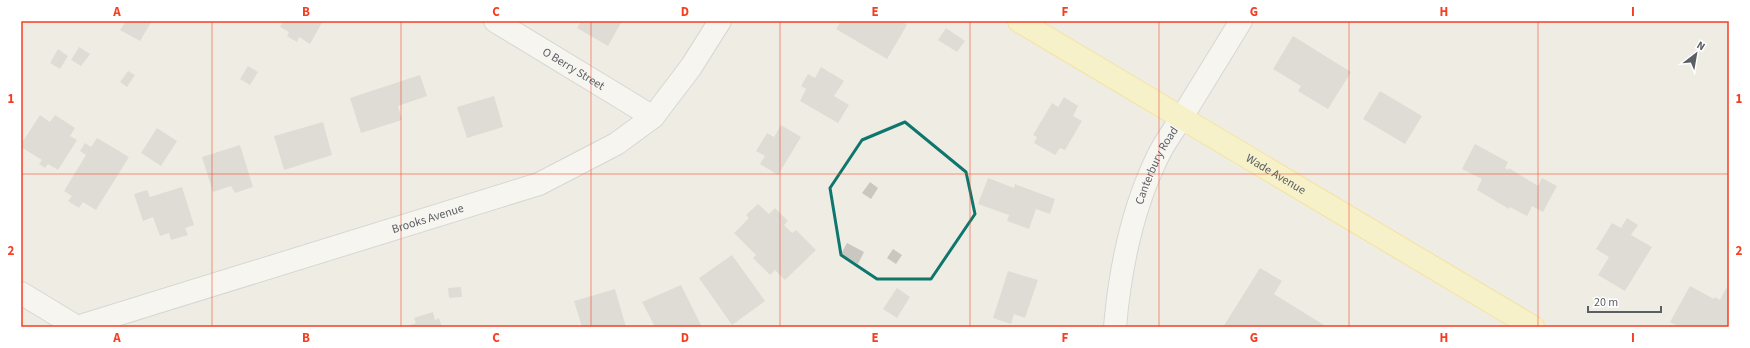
<svg xmlns="http://www.w3.org/2000/svg" width="1750" height="348" font-family="'Source Sans 3',sans-serif">
	<rect width="100%" height="100%" fill="#efede3"/>
	<!-- building -->
	<path fill="#cac7c0" d="M126,21H152L140,41L120,30Z
		M283,21H323L310,44L299,37L297,42L287,36L289,32L280,27Z
		M581,21H622L608,46L577,28Z
		M841,21H901L907,25L887,59L836,29Z
		M946,28L965,41L957,52L938,40Z
		M1293,36L1351,72L1328,109L1298,91L1301,86L1273,69Z
		M79,47L90,54L81,66L71,60Z
		M58,49L68,56L60,69L50,63Z
		M248,66L258,72L250,85L240,79Z
		M821,67L844,81L834,96L849,105L838,123L800,101L806,89L801,86L808,74L815,78Z
		M128,71L135,75L127,87L120,82Z
		M420,75L427,96L398,106L402,120L361,133L350,98Z
		M1380,91L1422,116L1405,144L1363,119Z
		M494,96L503,127L467,138L457,107Z
		M1064,97L1078,106L1073,116L1082,121L1065,150L1060,148L1055,155L1034,143L1037,137L1033,135L1052,103L1058,107Z
		M40,115L50,122L55,115L75,128L70,136L77,140L58,170L48,164L45,168L39,164L42,160L21,147V144Z
		M323,122L332,155L284,170L274,136Z
		M781,125L801,137L778,175L760,164L765,156L756,151L767,133L774,137Z
		M157,128L177,141L161,166L141,153Z
		M97,138L129,157L96,210L83,202L79,208L68,201L72,196L64,191L86,155L80,151L85,143L91,147Z
		M1475,144L1508,162L1505,168L1508,170L1509,168L1538,186L1542,178L1557,186L1543,212L1532,206L1527,216L1510,207L1509,209L1477,190L1482,179L1462,169Z
		M240,145L253,187L235,193L231,186L213,192L202,157Z
		M988,178L1014,188L1015,184L1055,199L1050,214L1036,209L1029,229L1007,221L1009,215L978,204Z
		M870,182L878,188L871,199L862,193Z
		M182,187L194,225L185,228L188,235L171,240L169,233L160,236L153,217L143,221L134,194L147,190L150,197Z
		M758,204L769,214L775,208L788,221L784,225L792,233L796,230L816,250L785,280L775,270L770,275L753,258L756,255L734,233L749,218L746,215Z
		M1627,218L1638,225L1631,235L1652,247L1625,291L1598,275L1609,257L1596,249L1612,223L1621,228Z
		M847,243L864,252L858,264L841,254Z
		M893,249L902,255L896,264L887,258Z
		M732,255L765,301L732,325L699,278Z
		M1260,268L1282,281L1274,294L1327,327H1223Z
		M1008,271L1038,280L1025,318L1014,314L1011,324L993,318Z
		M681,285L702,327H655L642,302Z
		M1690,286L1714,299L1715,297L1720,300L1726,288L1729,290V327H1679L1670,322Z
		M461,287L462,297L449,298L448,288Z
		M897,288L910,297L897,318L883,309Z
		M615,289L626,327H582L574,301Z
		M433,312L435,320L439,318L442,327H405L416,323L414,318Z"/>
	<g fill="none" stroke-linecap="round" stroke-linejoin="round">
		<defs>
			<g id="minor">
				<path id="s1" d="M495,21L653,117"/>
				<path d="M21,293L77,327"/>
				<path id="s2" d="M1115,327C1120,269 1132,209 1158,156C1164,143 1174,130 1182,117"/>
			</g>
			<path id="tertiary" d="M1182,117L1241,21"/>
			<g id="secondary">
				<path id="s3" d="M77,327L539,184L616,144L653,117L691,67L720,21"/>
			</g>
			<g id="primary">
				<path id="s4" d="M1019,21L1533,327"/>
			</g>
		</defs>
		<!-- minor casing -->
		<use href="#minor" stroke="#b8bbc0" stroke-width="24"/>
		<!-- tertiary casing -->
		<use href="#tertiary" stroke="#b8bbc0" stroke-width="24"/>
		<!-- secondary casing -->
		<use href="#secondary" stroke="#b8bcc2" stroke-width="24"/>
		<!-- primary casing -->
		<use href="#primary" stroke="#fcd54f" stroke-width="24"/>
		<!-- minor -->
		<use href="#minor" stroke="#fff" stroke-width="22"/>
		<!-- tertiary -->
		<use href="#tertiary" stroke="#fff" stroke-width="22"/>
		<!-- secondary -->
		<use href="#secondary" stroke="#fff" stroke-width="22"/>
		<!-- primary -->
		<use href="#primary" stroke="#fff6a8" stroke-width="22"/>
	</g>
	<!-- marked area -->
	<path d="M0 0H1750V348H0ZM905,122L966,172L975,214L931,279H877L841,255L830,188L862,140Z" fill="#efede3" fill-opacity=".55" fill-rule="evenodd"/>
	<path fill="none" stroke="#0f766e" stroke-width="3" stroke-linejoin="round" d="M905,122L966,172L975,214L931,279H877L841,255L830,188L862,140Z"/>
	<!-- grid -->
	<path fill="none" stroke="#f63e21" stroke-width="1" stroke-opacity="0.55" d="M212,21V327M401,21V327M591,21V327M780,21V327M970,21V327M1159,21V327M1349,21V327M1538,21V327M21,174H1729"/>
	<g text-anchor="middle" stroke-width="3" stroke-linejoin="round" paint-order="stroke">
		<!-- street labels -->
		<g font-size="12" fill="#5b5f65" stroke="#fff">
			<text dy="4" stroke="none"><textPath href="#s1" startOffset="92">O Berry Street</textPath></text>
			<text dy="4" stroke="none"><textPath href="#s2" startOffset="168">Canterbury Road</textPath></text>
			<text dy="4" stroke="none"><textPath href="#s4" startOffset="299">Wade Avenue</textPath></text>
			<text dy="4" stroke="none"><textPath href="#s3" startOffset="367">Brooks Avenue</textPath></text>
		</g>
	</g>
	<!-- border -->
	<rect width="1750" height="348" fill="none" stroke="#ffffff" stroke-width="44"/>
	<!-- north arrow -->
	<g transform="translate(1696 54) rotate(31)" stroke="#ffffff" stroke-width="3" paint-order="stroke">
	<path d="M0-3L7 15L0 10L-7 15Z" fill="#5b5f65"/>
	<text y="-6" font-size="11" font-weight="bold" text-anchor="middle" fill="#5b5f65">N</text>
	</g>
	<!-- scale -->
	<path d="M1588 306v6h73v-6" fill="none" stroke="#5b5f65" stroke-width="2"/>
	<text x="1594" y="306" font-size="12" fill="#5b5f65" stroke="#ffffff" stroke-width="3" paint-order="stroke">20 m</text>
	<rect x="22" y="22" width="1706" height="304" fill="none" stroke="#f63e21" stroke-width="1.5"/>
	<g font-size="13" text-anchor="middle" font-weight="bold" fill="#f63e21">
		<text x="117" y="16">A</text>
		<text x="306" y="16">B</text>
		<text x="496" y="16">C</text>
		<text x="685" y="16">D</text>
		<text x="875" y="16">E</text>
		<text x="1065" y="16">F</text>
		<text x="1254" y="16">G</text>
		<text x="1444" y="16">H</text>
		<text x="1633" y="16">I</text>
		<text x="11" y="103">1</text>
		<text x="1739" y="103">1</text>
		<text x="11" y="255">2</text>
		<text x="1739" y="255">2</text>
		<text x="117" y="342">A</text>
		<text x="306" y="342">B</text>
		<text x="496" y="342">C</text>
		<text x="685" y="342">D</text>
		<text x="875" y="342">E</text>
		<text x="1065" y="342">F</text>
		<text x="1254" y="342">G</text>
		<text x="1444" y="342">H</text>
		<text x="1633" y="342">I</text>
	</g>
</svg>
